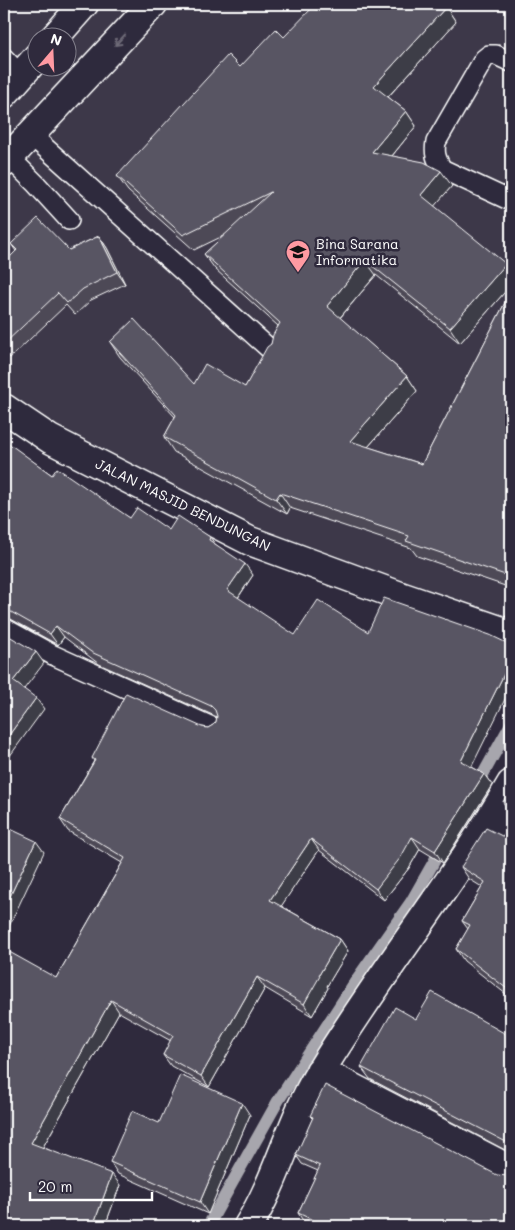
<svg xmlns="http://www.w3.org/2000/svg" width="515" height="1230" font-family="Mali,sans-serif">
	<rect width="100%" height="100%" fill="#2f2a3d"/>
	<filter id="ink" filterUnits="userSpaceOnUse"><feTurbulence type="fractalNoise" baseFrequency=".02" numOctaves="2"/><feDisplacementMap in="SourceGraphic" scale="10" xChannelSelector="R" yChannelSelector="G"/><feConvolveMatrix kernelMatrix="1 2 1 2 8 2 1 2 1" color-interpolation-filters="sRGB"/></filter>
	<g filter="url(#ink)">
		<!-- built -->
		<path fill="#3c3749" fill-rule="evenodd" d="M4,4H511V627L216,522L4,396ZM38,38H68V68H38Z"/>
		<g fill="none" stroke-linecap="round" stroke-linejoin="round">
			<!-- stream -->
			<path stroke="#a7a6ad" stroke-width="12" d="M476,787L511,724
				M208,1226L278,1101L357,979L411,902L444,844"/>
			<defs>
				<path id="lane" d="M4,58L20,75
					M511,62L496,55H489L484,59L436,142C434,153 436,159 442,169L511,201
					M31,135L273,352
					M9,157L36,184L69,220
					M4,628L53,655L214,728"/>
				<path id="street" d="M4,408L50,439L250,541L403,597L511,634
					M491,819L511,833
					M320,1071L511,1170
					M248,1226C278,1179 290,1121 320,1072C380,973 453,884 511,784"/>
				<path id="primary" d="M54,38L84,4
					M4,94L38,56
					M4,163L153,4"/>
			</defs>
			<!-- lane casing -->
			<use href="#lane" stroke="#fff" stroke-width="22"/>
			<!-- street casing -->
			<use href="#street" stroke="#fff" stroke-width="31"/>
			<!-- primary casing -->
			<use href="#primary" stroke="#fff" stroke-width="31"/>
			<!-- lane -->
			<use href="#lane" stroke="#2f2a3d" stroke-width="19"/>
			<!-- street -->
			<use href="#street" stroke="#2f2a3d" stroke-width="28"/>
			<!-- primary -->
			<use href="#primary" stroke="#2f2a3d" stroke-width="28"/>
		</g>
		<!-- wall -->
		<path fill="#4d4956" stroke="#fff" d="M446,7L456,22L388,97L406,111L416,126L392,156L452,186L434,206L511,273V285L460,343L376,275L340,318L407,376L417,391L368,447L422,464L511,291V588L417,556L411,548L290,508L287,514L174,452L164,437L175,417L120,357L110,342L194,384L245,387L271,344L278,326L215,269L204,254L225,235L194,250L128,191L117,176L240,67L284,37L316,10Z
			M99,236L107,248L125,284L91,300L75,315L66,305L10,358L4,352V263L16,251L11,244L69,250Z
			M4,437L5,439L4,441L52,475L130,518L169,530L210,537L215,544L253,575L238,598L472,767L484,774L492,785L443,863L420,849L409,868L384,900L319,850L281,906L340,939L348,951L327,986L328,988L312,1016L265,988L209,1087L171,1066L163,1055L171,1041L119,1012L43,1147L120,1185L105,1226H4L56,978L122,863L68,831L60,819L94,761L92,758L202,727L208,728L213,725L216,722L217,717L99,664L64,637L58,645L9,618L4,617Z
			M511,788V814L503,802Z
			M511,833V998L464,961L456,949L468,929L462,921L482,887L469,879L461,867L502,836L510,835Z
			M416,1019L511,1037V1153L370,1079L361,1067Z
			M250,1115L208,1214L118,1174L110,1162L159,1123Z
			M310,1116L511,1226H313L304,1222L298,1213L318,1171L302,1164L296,1155L313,1119Z"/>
		<!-- shaded-wall -->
		<path fill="#3e3c46" stroke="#fff" d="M446,7L456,22L384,101L374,86Z
			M406,111L416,126L383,167L372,152Z
			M441,171L452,186L431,210L421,195Z
			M99,236L107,248L125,284L117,272Z
			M365,260L376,275L337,321L327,306Z
			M506,264L511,273V285L460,343L450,328Z
			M407,376L417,391L360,456L350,441Z
			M280,493L290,508L287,514L276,499Z
			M245,564L253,575L235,602L227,590Z
			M56,626L64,637L58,645L50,634Z
			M36,652L44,663L21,693L13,681Z
			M511,660V687L469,772L461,761Z
			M36,698L44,709L4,764V742Z
			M484,774L492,785L443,863L435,851Z
			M412,837L420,849L409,868L384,900L376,889Z
			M311,839L319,850L278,911L270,900Z
			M36,841L44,852L4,937V909Z
			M340,939L348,951L327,986L328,988L312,1016L304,1004L319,975Z
			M257,977L265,988L209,1087L201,1076Z
			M111,1000L119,1012L39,1154L31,1143Z
			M242,1103L250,1115L208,1214L200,1202Z
			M112,1174L120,1185L105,1226H93Z"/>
		<!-- building -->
		<path fill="#595564" stroke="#fff" d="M321,4H442L446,7L374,86L406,111L372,152L424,162L441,171L421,195L506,264L450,328L365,260L327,306L407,376L350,441L422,464L511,291V577L406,541L409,536L280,493L276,499L164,437L176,415L110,342L134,319L194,384L205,364L245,387L267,347L271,344L273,335L280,323L204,254L271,192L183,235L117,176L228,55L240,67L276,29L284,37L313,7L316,10Z
			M38,218L69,250L99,236L117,272L83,289L67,303L58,293L4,344V263L17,250L11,244Z
			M4,440L52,475L57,468L130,518L137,508L169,530L178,516L210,537L209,540L245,564L227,590L295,635L318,600L368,632L384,598L490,635L511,645V660L461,761L484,774L435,851L412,837L401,857L376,889L311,839L270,900L340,939L319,975L320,976L304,1004L257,977L201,1076L163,1055L173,1035L111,1000L31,1143L112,1174L93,1226H4V949L56,978L125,858L60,819L95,760L92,758L126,693L202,727L208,728L213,725L216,722L217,716L215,710L211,706L91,652L56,626L50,634L4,608Z
			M4,633L36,652L13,681L36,698L4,742Z
			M511,788V808L503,802Z
			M4,826L36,841L4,909Z
			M486,828L502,836L510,835L511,833V992L456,949L470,925L462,921L485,882L461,867Z
			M432,992L511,1037V1146L510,1144L361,1067L395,1007L416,1019Z
			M180,1075L242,1103L200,1202L110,1162L132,1111L159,1123Z
			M325,1085L497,1175L508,1176L511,1177V1226H326L298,1213L320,1166L296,1155L313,1117L310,1116Z"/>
		<!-- one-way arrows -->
		<defs><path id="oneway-shaft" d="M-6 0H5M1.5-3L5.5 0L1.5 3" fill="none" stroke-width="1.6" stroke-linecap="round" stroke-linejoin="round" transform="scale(1.25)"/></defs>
		<use stroke="#6d6a77" href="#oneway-shaft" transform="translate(120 40) rotate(133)"/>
	</g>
	<!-- icons -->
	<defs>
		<symbol id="university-pin" viewBox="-11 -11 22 30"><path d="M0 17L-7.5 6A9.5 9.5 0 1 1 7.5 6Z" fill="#ff9aa2" stroke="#2f2a3d"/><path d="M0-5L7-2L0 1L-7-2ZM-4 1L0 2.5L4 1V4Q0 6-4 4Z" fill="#111"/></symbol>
	</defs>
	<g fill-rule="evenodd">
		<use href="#university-pin" x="284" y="238" width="28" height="38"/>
	</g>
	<g text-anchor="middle" stroke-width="5" stroke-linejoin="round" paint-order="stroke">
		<!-- poi labels -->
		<g font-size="14" fill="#fff" stroke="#2f2a3d" text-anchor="start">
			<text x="316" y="249">Bina Sarana<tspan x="316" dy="16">Informatika</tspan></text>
		</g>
		<!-- street labels -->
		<g font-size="14" fill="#fff" stroke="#2f2a3d">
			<text transform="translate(183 505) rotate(26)" y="5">JALAN MASJID BENDUNGAN</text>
		</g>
	</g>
	<!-- margin -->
	<rect width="515" height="1230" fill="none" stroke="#2f2a3d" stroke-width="20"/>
	<rect x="10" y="10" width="495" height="1210" fill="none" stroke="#fff" stroke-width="2" filter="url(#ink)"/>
	<!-- north arrow -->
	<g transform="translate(52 52) rotate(19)"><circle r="24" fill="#2f2a3d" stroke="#827f8b"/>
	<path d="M0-4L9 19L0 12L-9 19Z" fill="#ff9aa2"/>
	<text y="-8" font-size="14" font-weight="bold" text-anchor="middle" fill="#ffffff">N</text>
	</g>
	<!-- scale -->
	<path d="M30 1192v8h122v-8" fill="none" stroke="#ffffff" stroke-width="2.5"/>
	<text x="38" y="1192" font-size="15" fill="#ffffff" stroke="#2f2a3d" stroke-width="4" paint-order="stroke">20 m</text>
</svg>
